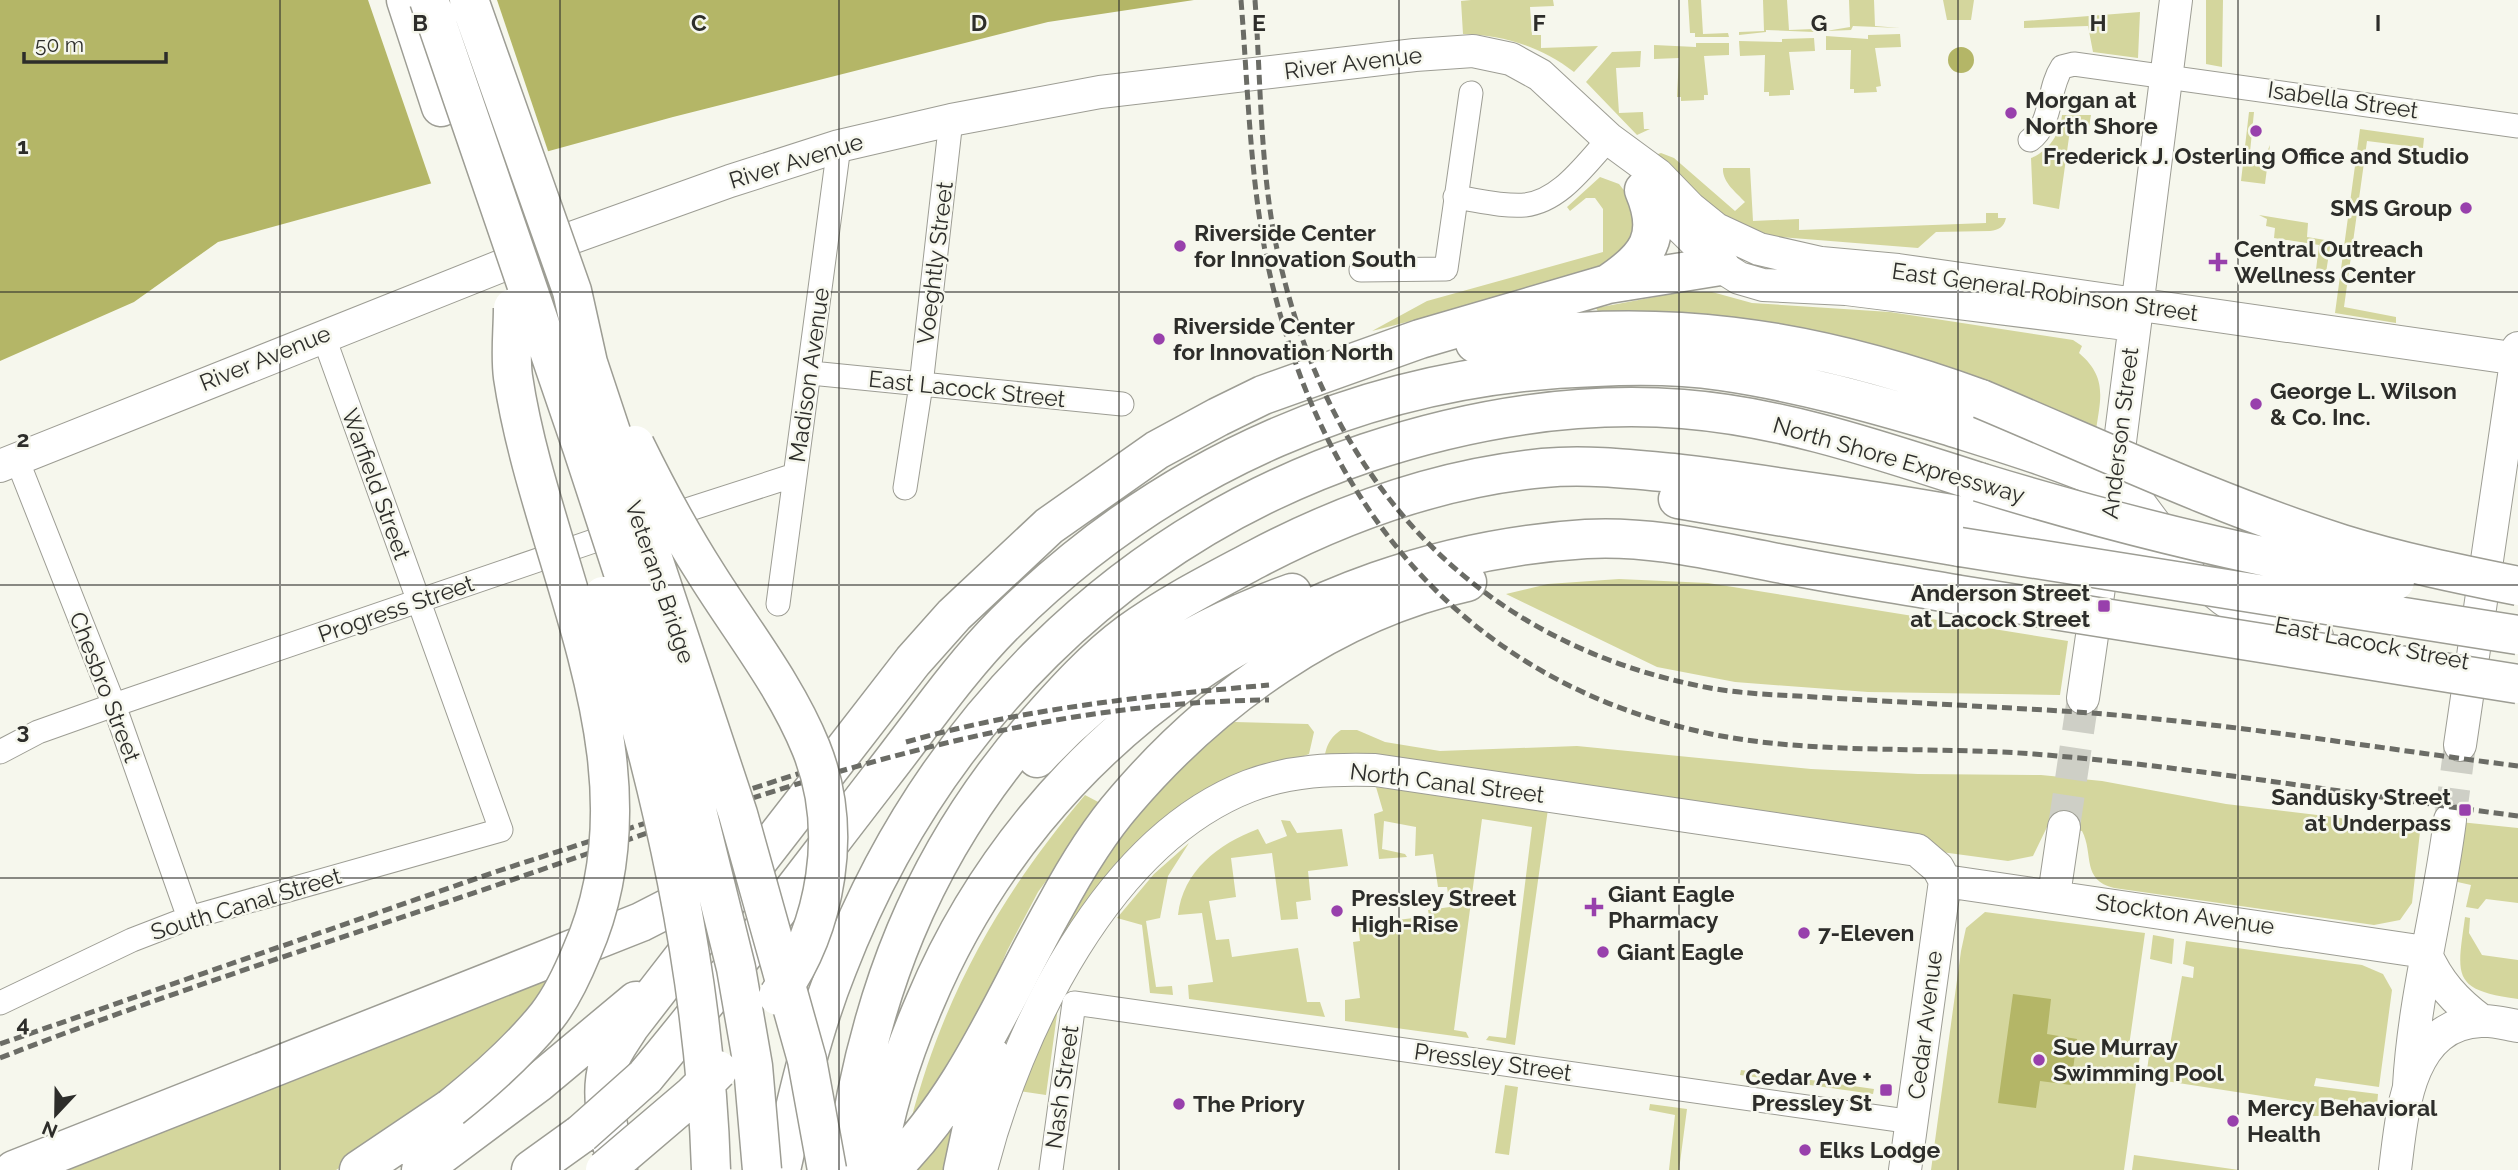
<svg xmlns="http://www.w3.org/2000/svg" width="2518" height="1170" font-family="Raleway,sans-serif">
	<rect width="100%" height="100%" fill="#f6f7ed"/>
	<!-- green -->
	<path fill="#d4d69d" d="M1471,0H1553L1554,6L1530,7L1532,35H1541V48L1598,46L1574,72C1542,47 1504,35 1463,34L1461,1Z
		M1688,0H1701L1703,34L1728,33L1729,37H1695V33H1690Z
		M1763,0H1787L1789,30L1814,29V32L1766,30V32L1739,35V32L1764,31Z
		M1849,0H1874L1875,26L1900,28L1853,26L1851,30L1826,31L1850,27Z
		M1943,0H1974L1971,20H1947Z
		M2206,0H2223L2222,67L2206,64Z
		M2140,12L2138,58L2093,52L2088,26L2024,28V21Z
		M1900,34L1901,47L1875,48L1881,86L1876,87L1877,92L1854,93V89H1850L1851,50H1826V36L1868,39V35Z
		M1814,38L1815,51L1789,52L1794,90H1790V95L1769,96V92H1764L1765,55L1740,56L1739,41L1782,42V39Z
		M1696,43H1729V55L1704,56L1708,95H1704V100L1681,101V97H1677L1679,58L1654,59V45L1696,47Z
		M1641,51L1640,67L1616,68L1619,113L1643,112L1644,129H1650L1637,135L1586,82L1612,52Z
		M2249,112H2254L2250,152H2267L2270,145L2265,184L2241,181Z
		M2062,115H2091L2088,133L2070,130L2059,209L2033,204L2031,158C2049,151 2060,134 2062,115Z
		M2360,129L2424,138L2423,148L2367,141L2344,307L2396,317V323L2335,313Z
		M1661,153L1674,158L1735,211L1745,202C1736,192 1722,182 1723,168H1750L1753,221L1799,219V230L1986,223V213H1998V218H2006C2004,227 1999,230 1990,231L1936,232L1918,248L1780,237L1758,235L1733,226L1655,155Z
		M1600,177L1619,184L1644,216L1632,263L1589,269L1539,288L1372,331L1427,301L1603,252V209L1595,198H1586L1570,211L1567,207Z
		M2259,215L2308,223L2307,237L2331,241L2325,279L2315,278L2319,245L2274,238L2275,228L2266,226L2267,219Z
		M1681,292H1712L1752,303L1890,312L2073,340L2082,346L2079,353C2107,377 2101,397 2096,430L1600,315L1596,308Z
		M1619,579L1708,583L2068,641L2060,695L1868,692L1735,682L1657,667L1506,594L1548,584Z
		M1235,722L1308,724L1314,732L1309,754L1196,797L1034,1006L1024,1002L1113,838L1221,724Z
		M1341,730H1357L1385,742L1440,751L1577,746L1811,769L1918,774L2041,775L2102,781L2226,804L2334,817L2420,832L2412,903L2400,920L2374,925L2114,888C2081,880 2094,854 2082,831L2048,825L2033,856L2008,861L1323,769C1325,752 1326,740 1341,730Z
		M1376,787L1548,809L1515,1045L1486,1040L1489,1036L1506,1038L1532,827L1482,819L1454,1030L1466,1032L1469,1038L1345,1021V1000L1360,998L1353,942L1360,941L1358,925L1429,916L1428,910L1450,907L1447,887H1438L1433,854L1415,856L1416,827L1384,821L1382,849L1405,854L1407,857L1379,859L1374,814L1383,811Z
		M1085,795L1102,804L1038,892L1007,951L968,1042L911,1120C944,994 1001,894 1085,795Z
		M1281,820L1290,821L1297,833L1342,829L1348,866L1308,871L1311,900L1296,902L1298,919L1281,920L1272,853L1231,858L1236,897L1209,901L1216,940L1229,939L1232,957L1298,948L1307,1002H1320L1325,1017L1189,999L1188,985L1213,982L1202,913L1178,915C1183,871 1218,844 1258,829L1266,844L1287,836Z
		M2460,822L2518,828V903L2486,899L2478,909L2466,907L2471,885L2453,881Z
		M1189,843L1168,876L1160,918L1146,921L1156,987L1172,986L1173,995L1150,993L1142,925L1117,918L1154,874Z
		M1985,912L2145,933L2128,1053L2140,1055L2124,1170H1931L1961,951L1966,928Z
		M2465,917L2470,918L2469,933L2482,955L2518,960V999C2451,990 2457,976 2465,917Z
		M2153,935L2174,939L2172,964L2150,959Z
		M2186,941L2362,965L2383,974L2392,990L2379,1087L2316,1078L2314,1086L2378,1094L2377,1106L2335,1099L2332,1116H2313L2307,1103L2146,1078L2150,1048L2169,1051L2182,976L2193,978L2194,967L2183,964Z
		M546,974L549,983L508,1036L470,1071L356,1158L336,1170H49Z
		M1058,1007L1046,1095L1019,1091Z
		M1741,1070L1874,1089L1873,1094L1740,1075Z
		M1505,1085L1518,1087L1509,1155L1495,1153Z
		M1650,1104L1687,1109L1679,1170H1669L1675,1115L1649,1110Z
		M951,1125H956L953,1170H910Z
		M2134,1155L2239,1170H2132Z"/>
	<!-- water -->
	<path fill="#b4b667" d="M0,0H1194L1048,22L673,117L218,242L134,302L0,361Z
		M1948 60a13 13 0 1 1 26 0a13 13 0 1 1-26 0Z
		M2013,994L2051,999L2047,1034L2077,1039L2071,1085L2040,1081L2036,1108L1998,1103Z"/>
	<!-- pier -->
	<path fill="#f6f7ed" d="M368,0H497L549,154L432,186Z"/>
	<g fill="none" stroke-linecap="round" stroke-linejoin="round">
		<!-- secondary-tunnel -->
		<path stroke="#cecfc6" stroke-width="32" stroke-dasharray="32 16" stroke-linecap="butt" d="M2450,820L2460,745
			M2064,827L2083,698"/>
		<defs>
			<path id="street" d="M2030,140C2053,123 2047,90 2062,67L2074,64L2518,126
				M1455,197C1477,200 1503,207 1525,205C1561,201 1586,163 1609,139
				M1361,270L1446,269L1471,93
				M811,373L1122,404
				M16,457L114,705L189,918
				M905,488L921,385L951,120
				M662,518L795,475
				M778,604L839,146
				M0,752L38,732L114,705L623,531
				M0,1003L132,940L189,918L501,830L323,335
				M1051,1170L1074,1003L1913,1122"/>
			<path id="secondary" d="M1655,202L1720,266L1739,278L1763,285L1846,289L2134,325
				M0,466L574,237L730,181L839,146L951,120L1100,92L1415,55L1473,51L1511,59L1540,75L1609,139L1658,175L1690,208L1716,229L1759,249L1821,263L1898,270L2518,359
				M2115,481L2176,0
				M2114,484L2138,501L2170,544
				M2207,585C2236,615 2277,629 2317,636
				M2083,698L2105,546
				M2460,745L2518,348
				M1945,881L2425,952
				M2054,895L2064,827
				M2425,952C2438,982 2455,1001 2482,1021
				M2409,1086C2414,996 2439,909 2450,820
				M981,1170C1016,1031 1107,841 1249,786C1291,770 1332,769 1375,770L1917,850L1938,868L1945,881
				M1905,1170L1945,881
				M2395,1170C2402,1115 2407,1024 2481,1021C2492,1020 2506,1024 2518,1026"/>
			<path id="highway" d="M406,0L441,107
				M1608,284C1647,258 1664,237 1644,190
				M1475,343C1657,314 1809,336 1981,399
				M1678,499L1960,547
				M1037,758C1107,681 1194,628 1292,593
				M645,1077C727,979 803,877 882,775C922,724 959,669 1005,623C1165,464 1371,373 1596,367C1637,365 1680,365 1721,371C1797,382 1872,403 1946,425C2003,443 2060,460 2114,484
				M14,1170L641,922L684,900L706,885
				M359,1170L451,1108
				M421,1170L539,1082L636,1001
				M531,1170L581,1134
				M618,1170C611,1137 598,1099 608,1065C612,1051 623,1038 630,1026L913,661L954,615L1049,526L1157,450L1218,417L1263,395L1420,339L1608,284L1720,266
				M781,1170C796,1102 811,1034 837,969C930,726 1120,536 1366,453C1468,419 1575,401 1683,409C1785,417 1882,451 1979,482
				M844,1170C867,999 921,855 1036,724C1065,691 1094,659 1129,633C1169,604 1213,582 1256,559C1347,511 1441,478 1543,468C1586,464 1631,469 1673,473C1742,481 1810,492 1879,502C1936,511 1993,521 2050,531C2096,539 2141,545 2184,562
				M875,1170C884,1112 902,1055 925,1002C1037,735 1298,557 1586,539C1654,535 1722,553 1788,565C1843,576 1899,584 1954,594
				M890,1170C965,1097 1004,997 1055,907C1075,870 1097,833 1125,801C1212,699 1334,611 1467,582
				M963,1170L980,1090L992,1057"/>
		</defs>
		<!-- street casing -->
		<use href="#street" stroke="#9d9d94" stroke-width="25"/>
		<!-- secondary casing -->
		<use href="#secondary" stroke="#9d9d94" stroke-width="34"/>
		<!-- highway casing -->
		<use href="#highway" stroke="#9d9d94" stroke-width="41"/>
		<!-- street -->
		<use href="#street" stroke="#fff" stroke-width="23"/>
		<!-- secondary -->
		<use href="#secondary" stroke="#fff" stroke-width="32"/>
		<!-- highway -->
		<use href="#highway" stroke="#fff" stroke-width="38"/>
		<!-- rail -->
		<path stroke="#6b6c66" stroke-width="5" stroke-dasharray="10 5" stroke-linecap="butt" d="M1241,0C1249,99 1250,203 1276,299C1335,526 1481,688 1716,735C1820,755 1929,746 2034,754C2196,767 2357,795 2518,816
			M1255,0C1261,82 1260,178 1279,258C1330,484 1478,645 1710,688C1749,695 1790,695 1830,698C1902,702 1974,706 2046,710C2205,719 2361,746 2518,766
			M906,742C1025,708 1146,696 1269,685
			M0,1044L498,871L822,766
			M0,1058C163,994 331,942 497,885C747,799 1001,702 1269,700"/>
		<defs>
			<path id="highway-bridge" d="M429,0L582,447L685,762L736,968L753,1066L762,1170
				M469,0L572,291L588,363L738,814L807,1060L827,1170
				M1981,399C2100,449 2219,505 2342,544C2400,562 2459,574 2518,586
				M635,445C657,490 680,533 707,575C742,631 786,686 811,748C844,830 827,926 778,996
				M1979,482C2116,524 2253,558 2395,581
				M1960,547L2518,635
				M1954,594L2518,684
				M603,596C661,783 705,974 711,1170
				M451,1108C486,1080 519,1051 547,1016C562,997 573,973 582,951C665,763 541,564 513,377C510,355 513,330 513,308
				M581,1134L645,1077
				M605,1170L693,1095L718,1070"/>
		</defs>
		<!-- highway-bridge casing -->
		<use href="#highway-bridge" stroke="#9d9d94" stroke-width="41" stroke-linecap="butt"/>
		<!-- highway-bridge -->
		<use href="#highway-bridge" stroke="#fff" stroke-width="38"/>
	</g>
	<!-- grid -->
	<path fill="none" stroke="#2d2d2a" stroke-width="2" stroke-opacity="0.55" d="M280,0V1170M560,0V1170M839,0V1170M1119,0V1170M1399,0V1170M1679,0V1170M1958,0V1170M2238,0V1170M0,292H2518M0,585H2518M0,878H2518"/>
	<!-- markers -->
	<g fill="#9840ac" stroke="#f6f7ed" stroke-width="2.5">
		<circle cx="2011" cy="113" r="7"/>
		<circle cx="2256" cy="131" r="7"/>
		<circle cx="2466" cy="208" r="7"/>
		<circle cx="1180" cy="246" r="7"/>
		<path d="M2214.5 251.5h7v7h7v7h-7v7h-7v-7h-7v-7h7z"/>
		<circle cx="1159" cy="339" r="7"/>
		<circle cx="2256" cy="404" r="7"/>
		<rect x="2097" y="599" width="14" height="14" rx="3.5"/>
		<rect x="2458" y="803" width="14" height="14" rx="3.5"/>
		<path d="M1590.5 896.5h7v7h7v7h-7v7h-7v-7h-7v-7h7z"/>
		<circle cx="1337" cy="911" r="7"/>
		<circle cx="1804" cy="933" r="7"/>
		<circle cx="1603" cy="952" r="7"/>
		<circle cx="2039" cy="1060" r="7"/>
		<rect x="1879" y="1083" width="14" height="14" rx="3.5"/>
		<circle cx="1179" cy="1104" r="7"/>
		<circle cx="2233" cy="1121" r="7"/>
		<circle cx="1805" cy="1150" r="7"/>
	</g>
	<g text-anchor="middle" stroke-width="5" stroke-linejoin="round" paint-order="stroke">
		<!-- street labels -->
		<g font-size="23" fill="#2d2d2a" stroke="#f6f7ed">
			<text transform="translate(1353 63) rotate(-7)" y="8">River Avenue</text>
			<text transform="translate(2343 100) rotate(8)" y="8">Isabella Street</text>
			<text transform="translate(796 161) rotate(-17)" y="8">River Avenue</text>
			<text transform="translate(935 263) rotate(-83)" y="8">Voeghtly Street</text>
			<text transform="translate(2045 292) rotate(8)" y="8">East General Robinson Street</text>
			<text transform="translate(265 358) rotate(-22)" y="8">River Avenue</text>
			<text transform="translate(809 375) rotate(-82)" y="8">Madison Avenue</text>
			<text transform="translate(967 389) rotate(6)" y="8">East Lacock Street</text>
			<text transform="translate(2120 433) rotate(-83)" y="8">Anderson Street</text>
			<text transform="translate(1899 460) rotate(16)" y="8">North Shore Expressway</text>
			<text transform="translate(376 484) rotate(70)" y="8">Warfield Street</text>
			<text transform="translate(660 582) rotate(71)" y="8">Veterans Bridge</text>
			<text transform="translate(396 609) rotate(-19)" y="8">Progress Street</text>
			<text transform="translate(2372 643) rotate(11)" y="8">East Lacock Street</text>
			<text transform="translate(105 687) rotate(69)" y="8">Chesbro Street</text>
			<text transform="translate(1447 783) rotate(7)" y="8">North Canal Street</text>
			<text transform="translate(246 904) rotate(-17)" y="8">South Canal Street</text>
			<text transform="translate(2185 914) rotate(8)" y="8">Stockton Avenue</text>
			<text transform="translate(1925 1025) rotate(-83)" y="8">Cedar Avenue</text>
			<text transform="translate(1493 1062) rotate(8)" y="8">Pressley Street</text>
			<text transform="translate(1062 1087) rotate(-82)" y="8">Nash Street</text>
		</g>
		<!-- poi labels -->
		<g font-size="23" font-weight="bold" fill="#2d2d2a" stroke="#f6f7ed" text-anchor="start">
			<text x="2025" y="108">Morgan at<tspan x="2025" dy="26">North Shore</tspan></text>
			<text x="2256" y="164" text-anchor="middle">Frederick J. Osterling Office and Studio</text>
			<text x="2452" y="216" text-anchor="end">SMS Group</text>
			<text x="1194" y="241">Riverside Center<tspan x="1194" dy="26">for Innovation South</tspan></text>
			<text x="2234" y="257">Central Outreach<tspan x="2234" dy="26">Wellness Center</tspan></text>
			<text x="1173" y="334">Riverside Center<tspan x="1173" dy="26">for Innovation North</tspan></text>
			<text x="2270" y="399">George L. Wilson<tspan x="2270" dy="26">&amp; Co. Inc.</tspan></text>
			<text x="2090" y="601" text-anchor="end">Anderson Street<tspan x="2090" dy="26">at Lacock Street</tspan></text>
			<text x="2451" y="805" text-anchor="end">Sandusky Street<tspan x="2451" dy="26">at Underpass</tspan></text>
			<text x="1608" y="902">Giant Eagle<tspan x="1608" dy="26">Pharmacy</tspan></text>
			<text x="1351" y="906">Pressley Street<tspan x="1351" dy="26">High-Rise</tspan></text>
			<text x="1818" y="941">7-Eleven</text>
			<text x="1617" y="960">Giant Eagle</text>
			<text x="2053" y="1055">Sue Murray<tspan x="2053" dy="26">Swimming Pool</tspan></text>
			<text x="1872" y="1085" text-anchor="end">Cedar Ave +<tspan x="1872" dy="26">Pressley St</tspan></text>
			<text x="1193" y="1112">The Priory</text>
			<text x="2247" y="1116">Mercy Behavioral<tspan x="2247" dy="26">Health</tspan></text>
			<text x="1819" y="1158">Elks Lodge</text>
		</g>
	</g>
	<g font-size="23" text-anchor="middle" font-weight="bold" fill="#2d2d2a" stroke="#f6f7ed" stroke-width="5" stroke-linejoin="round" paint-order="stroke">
		<text x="420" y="31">B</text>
		<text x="699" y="31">C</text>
		<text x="979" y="31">D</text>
		<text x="1259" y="31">E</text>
		<text x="1539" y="31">F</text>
		<text x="1819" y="31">G</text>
		<text x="2098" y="31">H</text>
		<text x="2378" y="31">I</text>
		<text x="23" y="154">1</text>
		<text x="23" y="447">2</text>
		<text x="23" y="739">3</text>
		<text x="23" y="1032">4</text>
	</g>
	<!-- north arrow -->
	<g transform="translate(56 1114) rotate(202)" stroke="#f6f7ed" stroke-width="5" paint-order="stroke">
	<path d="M0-5L12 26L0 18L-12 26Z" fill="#2d2d2a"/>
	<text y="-10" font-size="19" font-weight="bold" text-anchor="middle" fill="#2d2d2a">N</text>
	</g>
	<!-- scale -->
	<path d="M24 52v10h142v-10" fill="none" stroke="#2d2d2a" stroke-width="3.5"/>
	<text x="35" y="52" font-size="21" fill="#2d2d2a" stroke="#f6f7ed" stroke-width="5" paint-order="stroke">50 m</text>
</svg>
